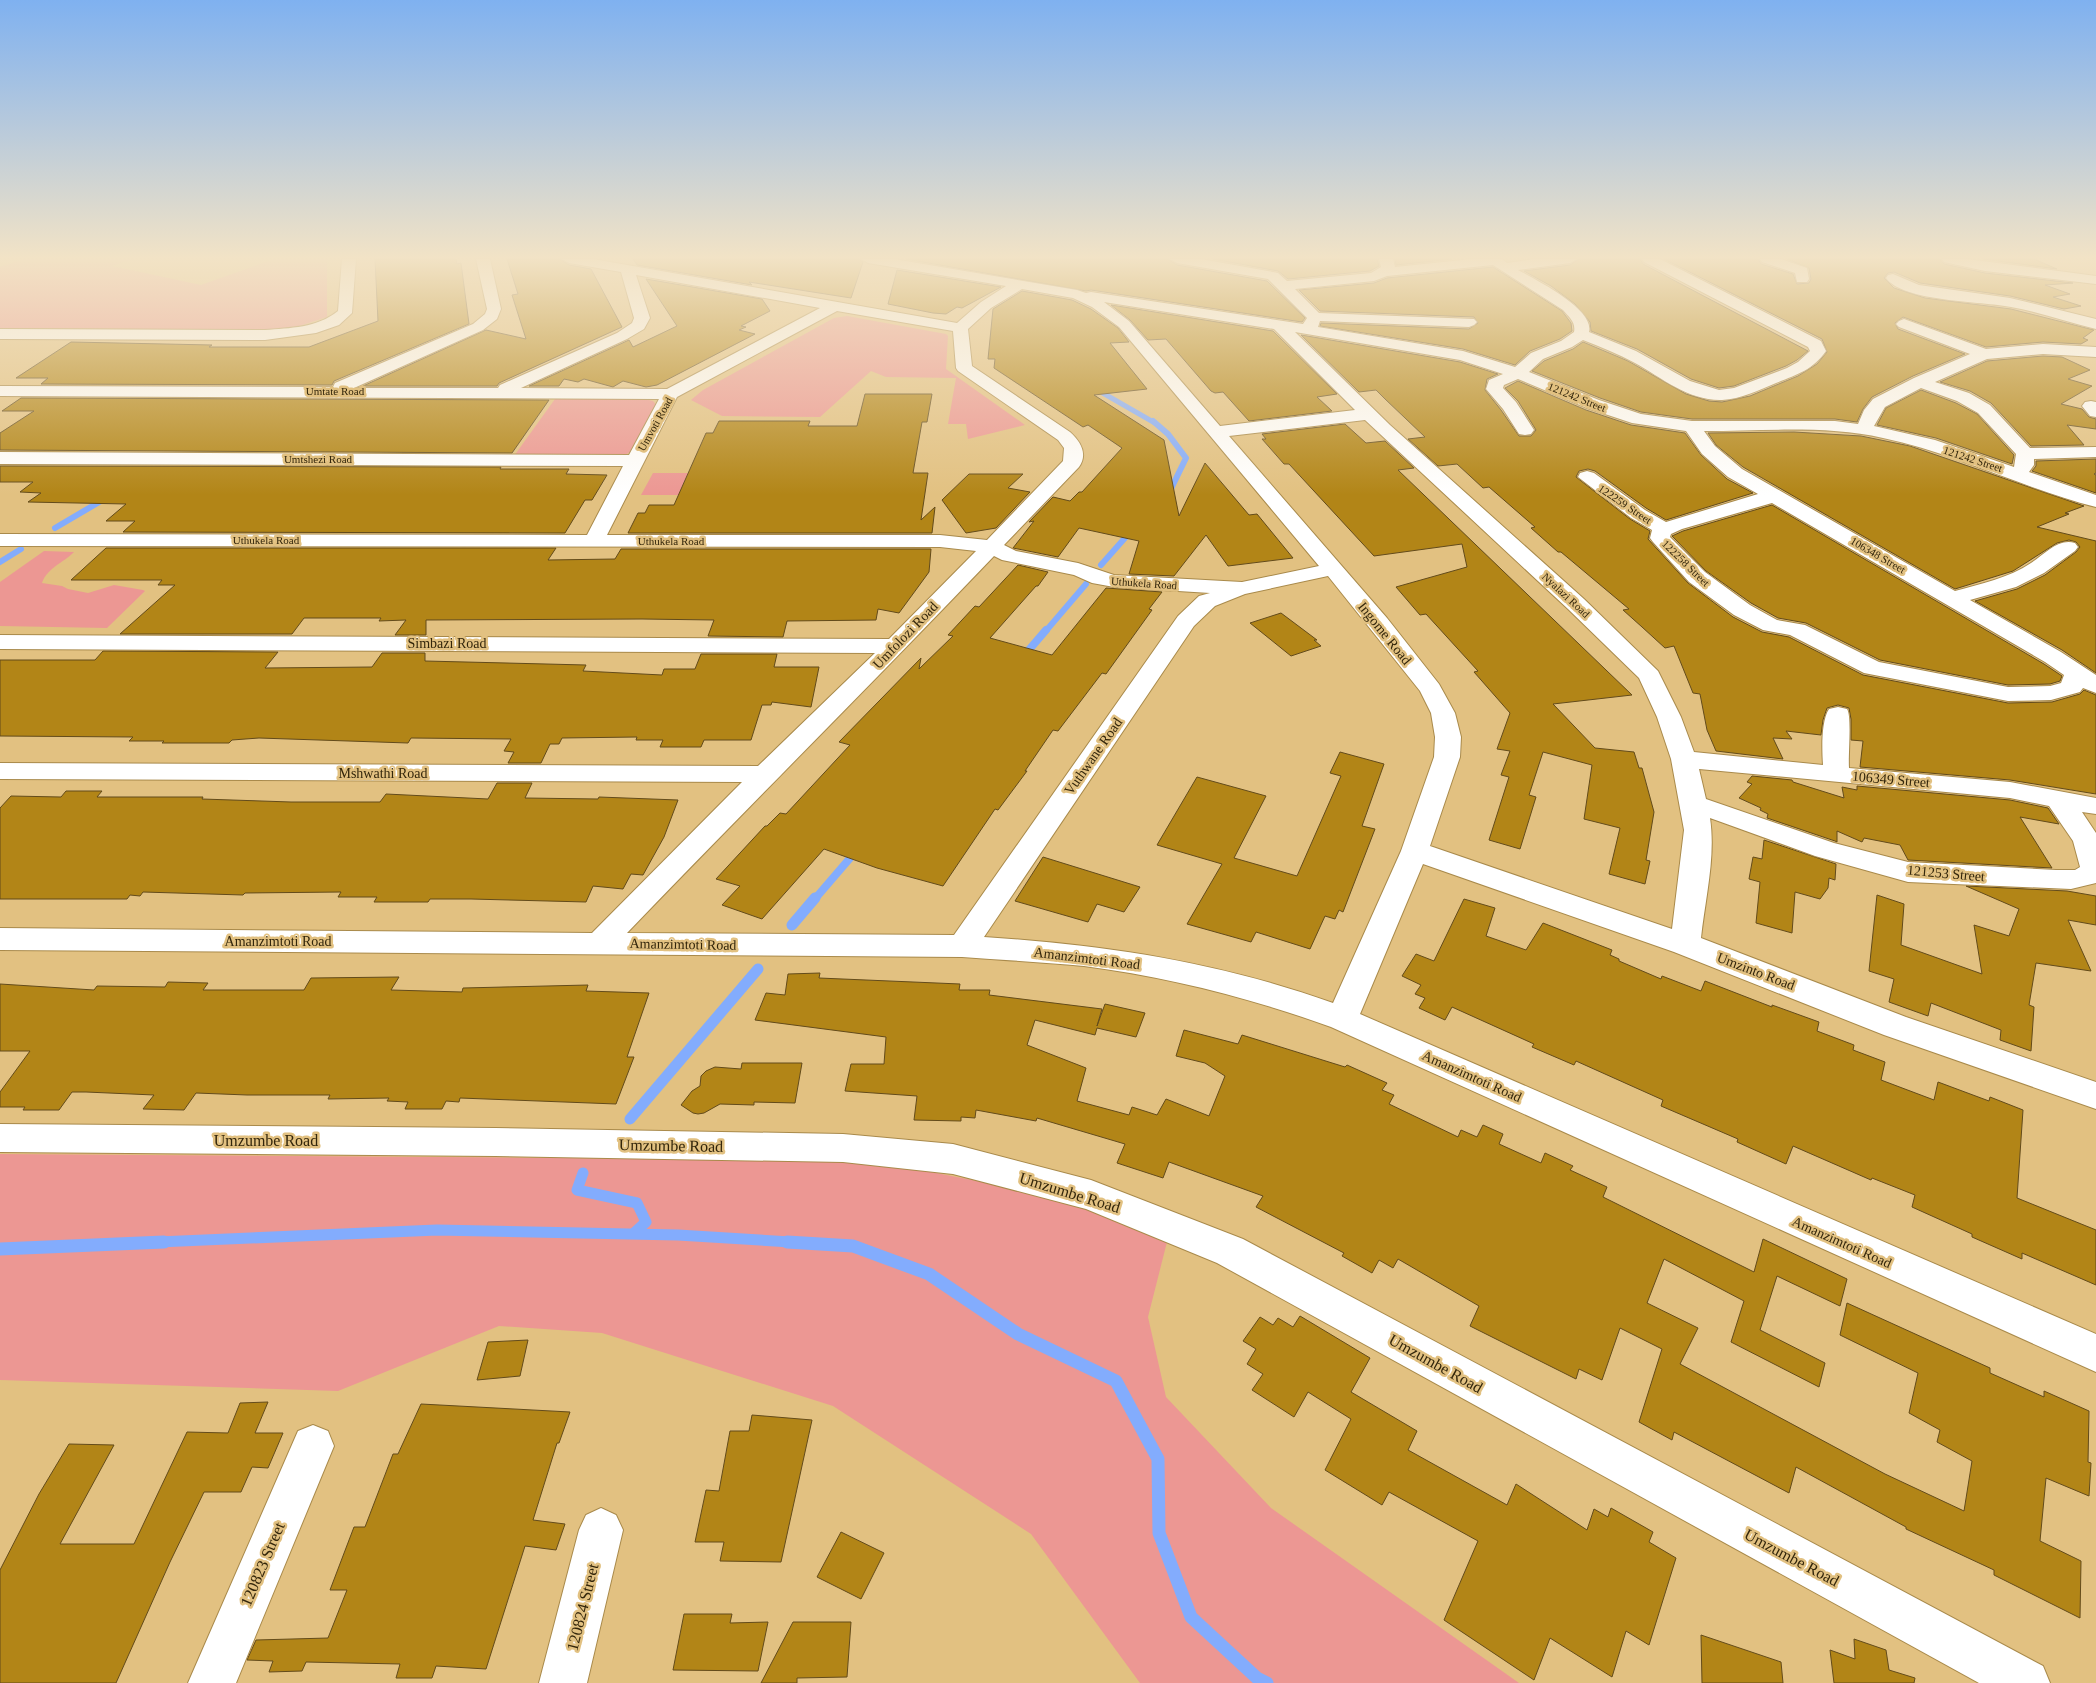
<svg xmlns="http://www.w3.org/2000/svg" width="2096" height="1683" font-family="'Times New Roman',serif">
	<rect width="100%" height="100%" fill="#e2c181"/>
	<!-- green -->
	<path fill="#ec9793" d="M25,259H133L112,266L201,285L274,259H327V317L287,330L0,328V267Z
		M847,316L946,334L948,336L946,369L1025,425L968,439L966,424H948L956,378L886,377L871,371L820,417L722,416L691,400L703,390L834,318Z
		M555,399H644L653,401L657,406L631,452L624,455L514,456Z
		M653,473H871L866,495H641Z
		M44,551L74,552C63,563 47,568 42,583L62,586L68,589L88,593L114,585L143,590L145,591L107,628L0,626V582Z
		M0,1154L565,1158L880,1162L1008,1187L1169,1234L1148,1317L1166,1397L1271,1508L1519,1683H1140L1031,1534L833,1406L602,1333L499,1326L338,1391L0,1380Z"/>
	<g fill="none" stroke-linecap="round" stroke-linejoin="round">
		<!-- stream-far4 -->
		<path stroke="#83acfd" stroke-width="5" d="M1094,388L1155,423"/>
		<!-- stream-far3 -->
		<path stroke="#83acfd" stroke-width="6" d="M1153,421L1168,434L1186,458L1168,495
			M55,528L106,498
			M0,562L21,549
			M1101,565L1132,530
			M1045,632L1086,584"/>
		<!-- stream-far2 -->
		<path stroke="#83acfd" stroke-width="8" d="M1022,658L1046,630
			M814,900L857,850"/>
		<!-- stream-far1 -->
		<path stroke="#83acfd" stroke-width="11" d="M792,925L815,898
			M630,1119L758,969
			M583,1173L577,1190L637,1203L646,1222L633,1234
			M135,1243L437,1230L678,1235L807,1243"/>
		<!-- stream -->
		<path stroke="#83acfd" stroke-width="13" d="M787,1242L853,1246L929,1274L1018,1334L1116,1381L1158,1459L1159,1533L1191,1617L1257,1678L1267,1683
			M0,1249L164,1242"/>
	</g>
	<!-- building -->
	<path fill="#b28517" stroke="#634b1b" d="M375,259H456L457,264L461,263L469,324L334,381L332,385L41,384L48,378H16L71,342L212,345L209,347H309L378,321Z
		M507,259H560L569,265L591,269L622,327L499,383L497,386H363L486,330L526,339L512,295L518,294Z
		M633,259H859L863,262L851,298L749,282L752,285L637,265Z
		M906,259H1168L1177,265L1267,281L1305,318L1302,322L1091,290L1086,291Z
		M1213,259H1377L1379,266L1370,271L1288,279L1278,271Z
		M1395,259H1452L1396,265Z
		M1579,259H1640L1643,264L1808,351L1797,360L1786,366L1734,386L1719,388L1691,379L1637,349L1591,331L1590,322L1575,304L1551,286L1524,271L1570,265Z
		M1664,259H1758L1761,264L1793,274L1797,284L1809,283L1811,279L1809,268L1787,259H1940L1944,264L1985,273L2073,283L2045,285L2070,294L2053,297L2081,306L2064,309L2010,296L1920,283L1894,272L1888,273L1884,278L1894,288L1925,298L2011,309L2094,330L2083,338L2088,340L2081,344L2043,342L1986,347L1903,317L1895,323L1898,329L1965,354L1913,376L1872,397L1863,409L1857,422L1835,419H1692L1641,412L1600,398L1532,371L1544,361L1573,349L1583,342L1628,361L1686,394L1709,401L1722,402L1750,396L1798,376L1817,364L1827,352L1822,339Z
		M1983,259H2034L2057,269Z
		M1493,267L1562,311L1571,323L1572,331L1560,339L1530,351L1515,365L1463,349L1320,326L1321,323L1469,329L1478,323L1474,317L1320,311L1299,290L1374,283L1387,278Z
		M897,270L1001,287L962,308L957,307L946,314L933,313L888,304Z
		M646,279L762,299L770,311L741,326L746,327L739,330L755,334L657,385L646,387L623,381L613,387L584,379L578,382L564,379L559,386H529L629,340L633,347L677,326Z
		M1022,291L1072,300L1091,309L1118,328L1129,342L1110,343L1147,389L1094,395L1164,440L1179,516L1205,463L1249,515L1257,514L1293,558L1228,566L1206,535L1174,576L1129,574L1139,541L1079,528L1058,557L1013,548L1034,521L1029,522L1053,497L1070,501L1079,492H1082L1122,448L1088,425L1083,427L994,368L995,359H988L993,309Z
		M1111,305L1273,331L1337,394L1317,397L1332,411L1249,421L1223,392L1215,393L1211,391L1166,339L1148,340L1130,320Z
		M1301,335L1460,362L1498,374L1487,379L1485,390L1501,410L1519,436H1531L1536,430L1518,401L1505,388L1518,381L1586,410L1631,425L1685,433L1701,455L1727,479L1753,493L1666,520L1646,508L1595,471L1588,469L1579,471L1576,477L1630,519L1650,531L1648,539L1688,583L1733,617L1762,632L1789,637L1863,675L2008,703L2052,702L2080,694L2084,690L2096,695V794L2010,780L1860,767L1863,741L1851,740V719L1849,708L1838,705L1827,708L1823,720L1821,735L1786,731L1792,739L1773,738L1783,759L1716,751L1707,730L1700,694L1693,693L1674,646L1665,648L1642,627L1623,610L1629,609L1561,552H1558L1531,528L1535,527L1489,487L1483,488L1457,464L1438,466L1408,439L1425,437L1385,399L1376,390L1359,392Z
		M2043,356L2062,357L2090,370L2068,379L2092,386L2061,404L2082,409L2089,417L2096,419V429L2067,425L2084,445L2031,446L1991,403L1970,391L1940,382L1987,361Z
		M1921,390L1956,403L1977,414L2014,455L2012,464L1936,438L1877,425L1886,408Z
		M865,394H932L927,422H922L913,473H928L921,520L935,507L932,533H628L638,513H645L649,505H674L706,433H713L719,421H810L808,426H857Z
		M21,398L549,400L512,453L0,450V433L34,411H2Z
		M1345,424L1366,443L1385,441L1414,468L1398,470L1632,695L1553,704L1595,748L1634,752L1639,768H1642L1654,812L1646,860L1650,861L1645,884L1609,874L1620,828L1584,819L1592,765L1543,752L1529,795L1536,797L1520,849L1489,840L1509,777L1501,775L1510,751L1497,749L1510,713L1474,672L1478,671L1426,614L1420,615L1396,587L1467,567L1462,544L1374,556L1289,464H1284L1262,439H1266L1262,434Z
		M1794,432L1861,436L1910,446L2084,506L2065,513L2069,514L2037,527L2096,541V673L2062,650L1975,601L2017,589L2045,575L2076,552L2080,547L2076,542L2069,540L2057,543L2013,571L1955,589L1743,467L1716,445L1708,433Z
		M2096,459V473L2094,474L2096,475V493L2032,471L2036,466V461Z
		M0,466L501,467L500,469H569L566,474L607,475L592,500H585L565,533L123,532L135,521H106L126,504L28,502L41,493L20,492L33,482H0Z
		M969,474H1023L1008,488L1030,492L996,528L966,533L942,500Z
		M1772,505L2044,664L2062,676L2060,681L2050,684L2008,685L1880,660L1806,623L1778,618L1751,603L1706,571L1672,536L1683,531Z
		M106,548H556L548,560L615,559L621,549H931L929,572L899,613L878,609L876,620L787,621L783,637L708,636L714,620L642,619L426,620V635H395L406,620L379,621L381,618H304L292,634H120L175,585H158L162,580H71Z
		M1018,565L1048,572L1038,586H1036L990,638L1052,655L1106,588L1162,592L1149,609L1152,610L1106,674L1102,673L1058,731L1053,730L1025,771H1027L998,810L995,809L943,886L877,868L824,849L762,919L722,905L740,886L716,879L765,826H767L780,813L786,814L850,745L839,742L921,658L919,669L953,636L948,635L975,606L979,607Z
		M1281,613L1317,640H1314L1321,646L1291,656L1250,623Z
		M103,651L278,652L265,668L372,667L382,653H425V661L586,665L583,671L662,675L664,669H695L701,654H777L774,667H819L811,707L772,702L771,705H762L751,740H704L701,747H660L663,740H636L637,737L562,738L559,744H550L541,763H508L514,752L504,751L511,739L411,738L408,743L259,738L232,740L229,743H162L164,741H129L133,737L0,736V660H95Z
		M1340,752L1384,764L1362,826L1375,829L1343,912L1339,910L1335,919L1325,916L1310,949L1256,932L1251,942L1187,924L1222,864L1157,845L1197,777L1266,796L1234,858L1297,876L1341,776L1330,773Z
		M1752,776L1792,780L1793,782L1844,798L1842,787L1857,790V786L2010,800L2048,808L2059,824L2020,817L2052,868L1908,860L1900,845L1864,838L1862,842L1837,831V842L1835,841L1767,818L1768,814L1760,810L1761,808L1739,798L1752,784L1747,782Z
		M497,783H532L525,798L598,799L599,797L678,800L664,837L643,875L631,874L623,889L593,886L586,902L471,899H430L428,902H374L377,897H338L341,892L245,893L243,895L143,892L140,896L130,895L127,899H0V808L11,796L61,797L66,791H102L97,797H203L202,799L291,802H380L386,794L488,799Z
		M1764,840L1836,864L1835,880L1829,878L1828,888L1820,899L1795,892L1792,933L1756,923L1760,882L1749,879L1753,857L1762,859Z
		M1043,857L1140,887L1124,912L1097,904L1088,922L1015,901Z
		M1966,886L2067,891L2096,896V925L2068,920L2091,971L2036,963L2029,1005L2034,1007L2031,1051L2000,1040L2001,1030L1931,1003L1928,1016L1889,1002L1894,979L1869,971L1877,895L1904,904L1901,945L1982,974L1974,925L2009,936L2019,909Z
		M1464,899L1495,908L1486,936L1526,950L1543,923L1612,950L1610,955L1619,959V961L1661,979L1662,976L1701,991L1705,981L1772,1007V1005L1819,1022L1817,1031L1854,1045L1853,1050L1885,1062L1881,1080L1934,1100L1938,1082L1989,1101L1990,1097L2023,1110L2017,1198L2096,1230V1285L2022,1253V1259L1972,1237V1234L1912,1207L1915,1195L1872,1178L1871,1180L1793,1146L1786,1164L1737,1142L1738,1139L1661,1106L1663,1100L1576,1061L1574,1065L1532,1047L1534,1044L1452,1007L1445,1020L1419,1008L1425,998L1415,994L1421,985L1402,976L1416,954L1434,961Z
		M820,973L819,978L960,984L959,990H990L989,995L1102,1009L1097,1026L1105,1004L1145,1013L1136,1037L1097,1028L1095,1035L1035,1020L1027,1045L1086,1068L1077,1101L1129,1115L1132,1107L1157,1115L1166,1099L1209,1116L1225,1076L1205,1063L1176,1056L1184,1030L1238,1044L1242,1035L1345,1067L1347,1065L1387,1083L1382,1090L1394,1095L1389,1104L1458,1137L1461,1130L1477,1137L1483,1125L1503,1134L1499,1144L1541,1163L1545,1153L1573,1166L1570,1170L1607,1187L1603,1197L1754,1272L1763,1239L1847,1279L1840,1306L1777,1276L1760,1330L1825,1363L1819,1387L1731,1342L1744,1301L1664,1259L1647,1303L1698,1328L1680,1364L1885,1474L1964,1511L1972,1461L1937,1442L1940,1430L1909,1413L1918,1373L1840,1335L1847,1303L1990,1368V1373L2044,1397V1391L2089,1411L2088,1462L2091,1463L2089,1496L2046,1478L2040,1541L2081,1561L2080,1618L1994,1575V1570L1906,1529V1527L1796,1467L1789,1493L1674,1432L1672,1440L1639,1422L1662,1349L1620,1328L1602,1380L1579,1369L1576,1379L1470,1326L1479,1306L1398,1259L1393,1268L1379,1260L1372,1273L1342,1256L1344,1253L1256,1207L1263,1196L1169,1162L1163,1178L1117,1163L1125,1144L1037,1118L1036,1121L976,1110L975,1118L961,1117V1121L914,1120L917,1096L845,1091L851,1064H884L886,1037L755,1020L766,993L785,995L788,974Z
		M399,977L391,990L462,992L463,988L588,985L586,991L649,993L627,1057H634L616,1104L460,1098L459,1102L446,1101L442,1109H405L408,1102L387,1101L389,1098L328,1099L330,1095H247L196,1093L184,1110L143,1109L154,1095L86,1092H72L59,1110H23L25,1107H0V1092L30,1051H0V984L94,990L97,986L165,987L168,982L208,983L203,990H304L311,978Z
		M742,1063H802L795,1103L754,1102V1105L720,1104L704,1113L698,1114L693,1113L681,1105L692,1091L700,1086L701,1076L706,1071L715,1067L741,1069Z
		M1300,1316L1370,1358L1351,1392L1417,1431L1408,1450L1507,1505L1516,1484L1587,1530L1594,1509L1608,1517L1611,1508L1653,1532L1649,1542L1676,1558L1649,1645L1626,1631L1612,1677L1550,1638L1534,1680L1444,1620L1478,1541L1389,1492L1382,1505L1325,1470L1351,1419L1308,1392L1294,1417L1252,1390L1263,1374L1247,1364L1256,1349L1243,1341L1260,1317L1273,1325L1278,1318L1293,1327Z
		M528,1340L520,1376L477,1380L488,1342Z
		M268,1402L255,1433H283L268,1468L252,1467L241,1492H204L170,1562L116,1683H0V1570L39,1494L69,1444L114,1445L60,1544H134L187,1432L228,1433L240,1403Z
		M421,1404L570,1412L559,1443H557L533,1520L565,1524L556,1550L525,1546L486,1669L436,1666L432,1678H396L400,1664L306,1662L302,1671L269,1672L273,1661L247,1660L256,1640L328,1638L347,1590H330L354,1527H365L393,1454H398Z
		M752,1415L812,1420L781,1562L720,1561L724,1542H695L706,1490L719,1491L730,1431H749Z
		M841,1532L884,1553L861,1599L817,1577Z
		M684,1614H732L730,1623L768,1622L758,1671L673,1670Z
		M793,1622H851L847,1677L797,1678V1683H761Z
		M1701,1635L1781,1662L1783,1683H1702Z
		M1854,1639L1886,1650L1889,1670L1915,1678L1914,1683H1834L1830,1650L1855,1659Z"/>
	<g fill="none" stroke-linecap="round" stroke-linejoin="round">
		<defs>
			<path id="minor" d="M342,259H356L352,313L339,325L316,333L265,340L0,339V329L265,330C290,328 317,328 338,311Z
				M476,259H490L501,309L497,319L483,330L354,388H498L500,385L617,333L632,323L634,318L621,272L569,263L562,259H593L957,323L981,302L1006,286L868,263L861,259H894L1077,290L1086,293L1091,292L1303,324L1307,318L1268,279L1177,263L1170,259H1201L1273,272L1278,273L1287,281L1371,273L1381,267L1379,259H1393L1395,267L1472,259H1502L1507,263L1535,259H1577L1570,263L1518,270C1536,280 1595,309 1589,332L1636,351L1690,381L1719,390L1734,388L1787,368L1798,362L1810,351L1808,347L1644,262L1642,259H1660L1821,341L1826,351C1813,370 1796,375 1776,383C1759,390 1741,399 1722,400C1689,401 1662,378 1635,363C1618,354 1601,347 1583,340L1572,347L1543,359L1529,372L1599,400L1641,414L1692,421H1835L1858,424L1864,410L1873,399L1914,378L1970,354L1899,327L1896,324L1899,321L1904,319L1986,349L2043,344L2096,347V357L2043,354L1987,359L1935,382L1969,393L1990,405L2030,448L2096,447V457L2034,459V465L2029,472L2096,495V507C2024,489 1956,453 1883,438C1825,425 1763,431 1704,431L1715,446L1742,469L1955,591C1980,584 2009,578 2031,563C2045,554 2058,538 2075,543L2078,547L2075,551L2044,573L2016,587L1970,600L2061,652L2096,675V693L2083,688L2080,692L2051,700L2008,701L1864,673L1790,635L1763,630L1734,615L1689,582L1653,542L1650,538L1652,530L1631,518L1578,477L1580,473L1587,471L1594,473L1645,510L1666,522L1758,494L1728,477L1702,454L1686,431L1632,423L1587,408L1518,379L1504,385L1503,388L1516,402L1534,430L1531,434L1525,435L1519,434L1503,409L1486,389L1489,380L1503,374L1460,360L1295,332L1390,425L1584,599L1658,671L1681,717L1694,752L1823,765C1822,750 1821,721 1829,709L1838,707L1847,709C1852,716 1848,755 1849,768L2010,782L2096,798V814L2082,812L2096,833V883L2071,889L1908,882L1815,856L1710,818C1716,857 1705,900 1701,938L1906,1017L2096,1082V1109L1884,1035L1674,952L1423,864L1360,1014L2096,1334V1372L1331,1027C1251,998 1168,977 1084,966C1043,962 1002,960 962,957L0,950V928L592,933L742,782L0,779V763L758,766L875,653L0,649V635L889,639L976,551L940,547L0,546V534L587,535L623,466L0,464V452L629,455L659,399L0,396V386L333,387L335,383L473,324L485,314L487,309ZM1493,265L1563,310C1569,317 1576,322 1574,332L1561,341L1531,353L1515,367L1463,351L1318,327L1320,321L1469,327L1474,325L1477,322L1474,319L1319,313L1295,289L1374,281L1387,276ZM636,275L820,308L667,389L521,388L627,339L644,329L650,318ZM1022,289L1073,298L1092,307L1119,327L1319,566L1242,582L1114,575L1078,563L1016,551L1004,545L1079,467C1088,454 1081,442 1070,432L972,366L968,329L991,308ZM1104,302L1274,329L1355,410L1220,426L1129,321ZM837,311L953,331L956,368L958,371L1058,440L1064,448L1063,461L987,540L940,535H607L677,397ZM1921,388L1957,401L1978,413L2016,454L2014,467L1935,440L1874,426L1885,407ZM1365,420L1568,609L1639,678L1657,717L1671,759L1684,830L1672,929L1430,846L1460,757L1461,737L1455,713L1439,684L1387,618L1229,436ZM1772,503L2045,662L2064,675L2061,683L2050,686L2008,687L1879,662L1805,625L1777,620L1750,605L1705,572L1670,537L1671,534L1682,529ZM994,556L1002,560L1074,575L1092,583L1114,587L1210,593L1199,596L1178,616L954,935L627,933C749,806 873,683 994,556ZM1328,576L1420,691L1431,713L1435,737L1434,757L1401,851L1333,1003C1218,962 1106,945 984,937L1194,626L1215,606L1245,594ZM1699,769L2010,798L2049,806L2073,841L2080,867L2075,870H2056L1908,862L1834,843L1706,799Z
				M1760,259H1781L1807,268L1809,279L1807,282H1797L1795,273L1762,262Z
				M1942,259H1967L2096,276V284L1985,271L1944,262Z
				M1893,274L1919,285L2010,298L2096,319V329C2067,322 2039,312 2011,307C1982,301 1903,302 1886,278L1888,275Z
				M2091,401L2096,402V417L2090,416L2082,406L2085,402Z
				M0,1124L495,1128L843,1134L953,1144L1091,1180L1243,1239L2043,1666L2050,1683H1979L1217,1263L1086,1209L953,1174L843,1162L495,1156L0,1152Z
				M313,1425L328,1431L334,1446L236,1683H188L298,1431Z
				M601,1508L616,1515L623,1530L587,1683H539L579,1530L586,1515Z"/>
		</defs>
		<!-- minor casing -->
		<use href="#minor" stroke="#a98a4b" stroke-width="2"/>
		<!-- minor -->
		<use href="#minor" fill="#fff" fill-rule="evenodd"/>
	</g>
	<!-- sky -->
	<linearGradient id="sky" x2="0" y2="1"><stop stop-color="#7fb1f0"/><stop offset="0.52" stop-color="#f2e3c6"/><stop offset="1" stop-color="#f2e3c6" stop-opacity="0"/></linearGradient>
	<rect width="2096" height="495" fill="url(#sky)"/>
	<g text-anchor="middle" stroke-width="5" stroke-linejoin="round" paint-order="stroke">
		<!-- far-street labels -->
		<g font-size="11" fill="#33260b" stroke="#e2c181">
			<text x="335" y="395">Umtate Road</text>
			<text transform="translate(1577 397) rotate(22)" y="4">121242 Street</text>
			<text transform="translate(655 424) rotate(-61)" y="4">Umvoti Road</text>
			<text x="318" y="463">Umtshezi Road</text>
			<text transform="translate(1973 459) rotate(18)" y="4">121242 Street</text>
			<text transform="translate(1625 504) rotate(34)" y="4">122259 Street</text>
			<text x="266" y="544">Uthukela Road</text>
			<text x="671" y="545">Uthukela Road</text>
			<text transform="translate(1878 555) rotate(30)" y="4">106348 Street</text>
			<text transform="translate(1686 563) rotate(44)" y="4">122258 Street</text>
			<text transform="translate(1144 583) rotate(4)" y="4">Uthukela Road</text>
			<text transform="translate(1566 595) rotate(43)" y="4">Nyalazi Road</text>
		</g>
		<!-- street labels -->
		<g font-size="14" fill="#33260b" stroke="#e2c181">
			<text transform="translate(1385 633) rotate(51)" y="5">Ingome Road</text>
			<text transform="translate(905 635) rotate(-46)" y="5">Umfolozi Road</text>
			<text x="447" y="648">Simbazi Road</text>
			<text transform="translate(1093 756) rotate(-55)" y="5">Vuthwane Road</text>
			<text x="383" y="778">Mshwathi Road</text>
			<text transform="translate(1891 779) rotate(5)" y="5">106349 Street</text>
			<text transform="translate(1946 873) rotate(5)" y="5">121253 Street</text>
			<text x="278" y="946">Amanzimtoti Road</text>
			<text transform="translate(683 944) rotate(1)" y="5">Amanzimtoti Road</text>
			<text transform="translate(1087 958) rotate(7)" y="5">Amanzimtoti Road</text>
			<text transform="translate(1756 971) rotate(21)" y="5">Umzinto Road</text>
			<text transform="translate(1472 1076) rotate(24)" y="5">Amanzimtoti Road</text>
			<text transform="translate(1842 1242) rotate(24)" y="5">Amanzimtoti Road</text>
		</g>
		<!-- near-street labels -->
		<g font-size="16" fill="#33260b" stroke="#e2c181">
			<text x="266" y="1146">Umzumbe Road</text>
			<text transform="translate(671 1145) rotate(1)" y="6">Umzumbe Road</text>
			<text transform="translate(1070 1192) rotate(17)" y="6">Umzumbe Road</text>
			<text transform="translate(1436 1363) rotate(29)" y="6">Umzumbe Road</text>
			<text transform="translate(1792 1557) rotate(28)" y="6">Umzumbe Road</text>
			<text transform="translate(262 1564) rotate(-67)" y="6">120823 Street</text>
			<text transform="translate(582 1607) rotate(-76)" y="6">120824 Street</text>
		</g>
	</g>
</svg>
